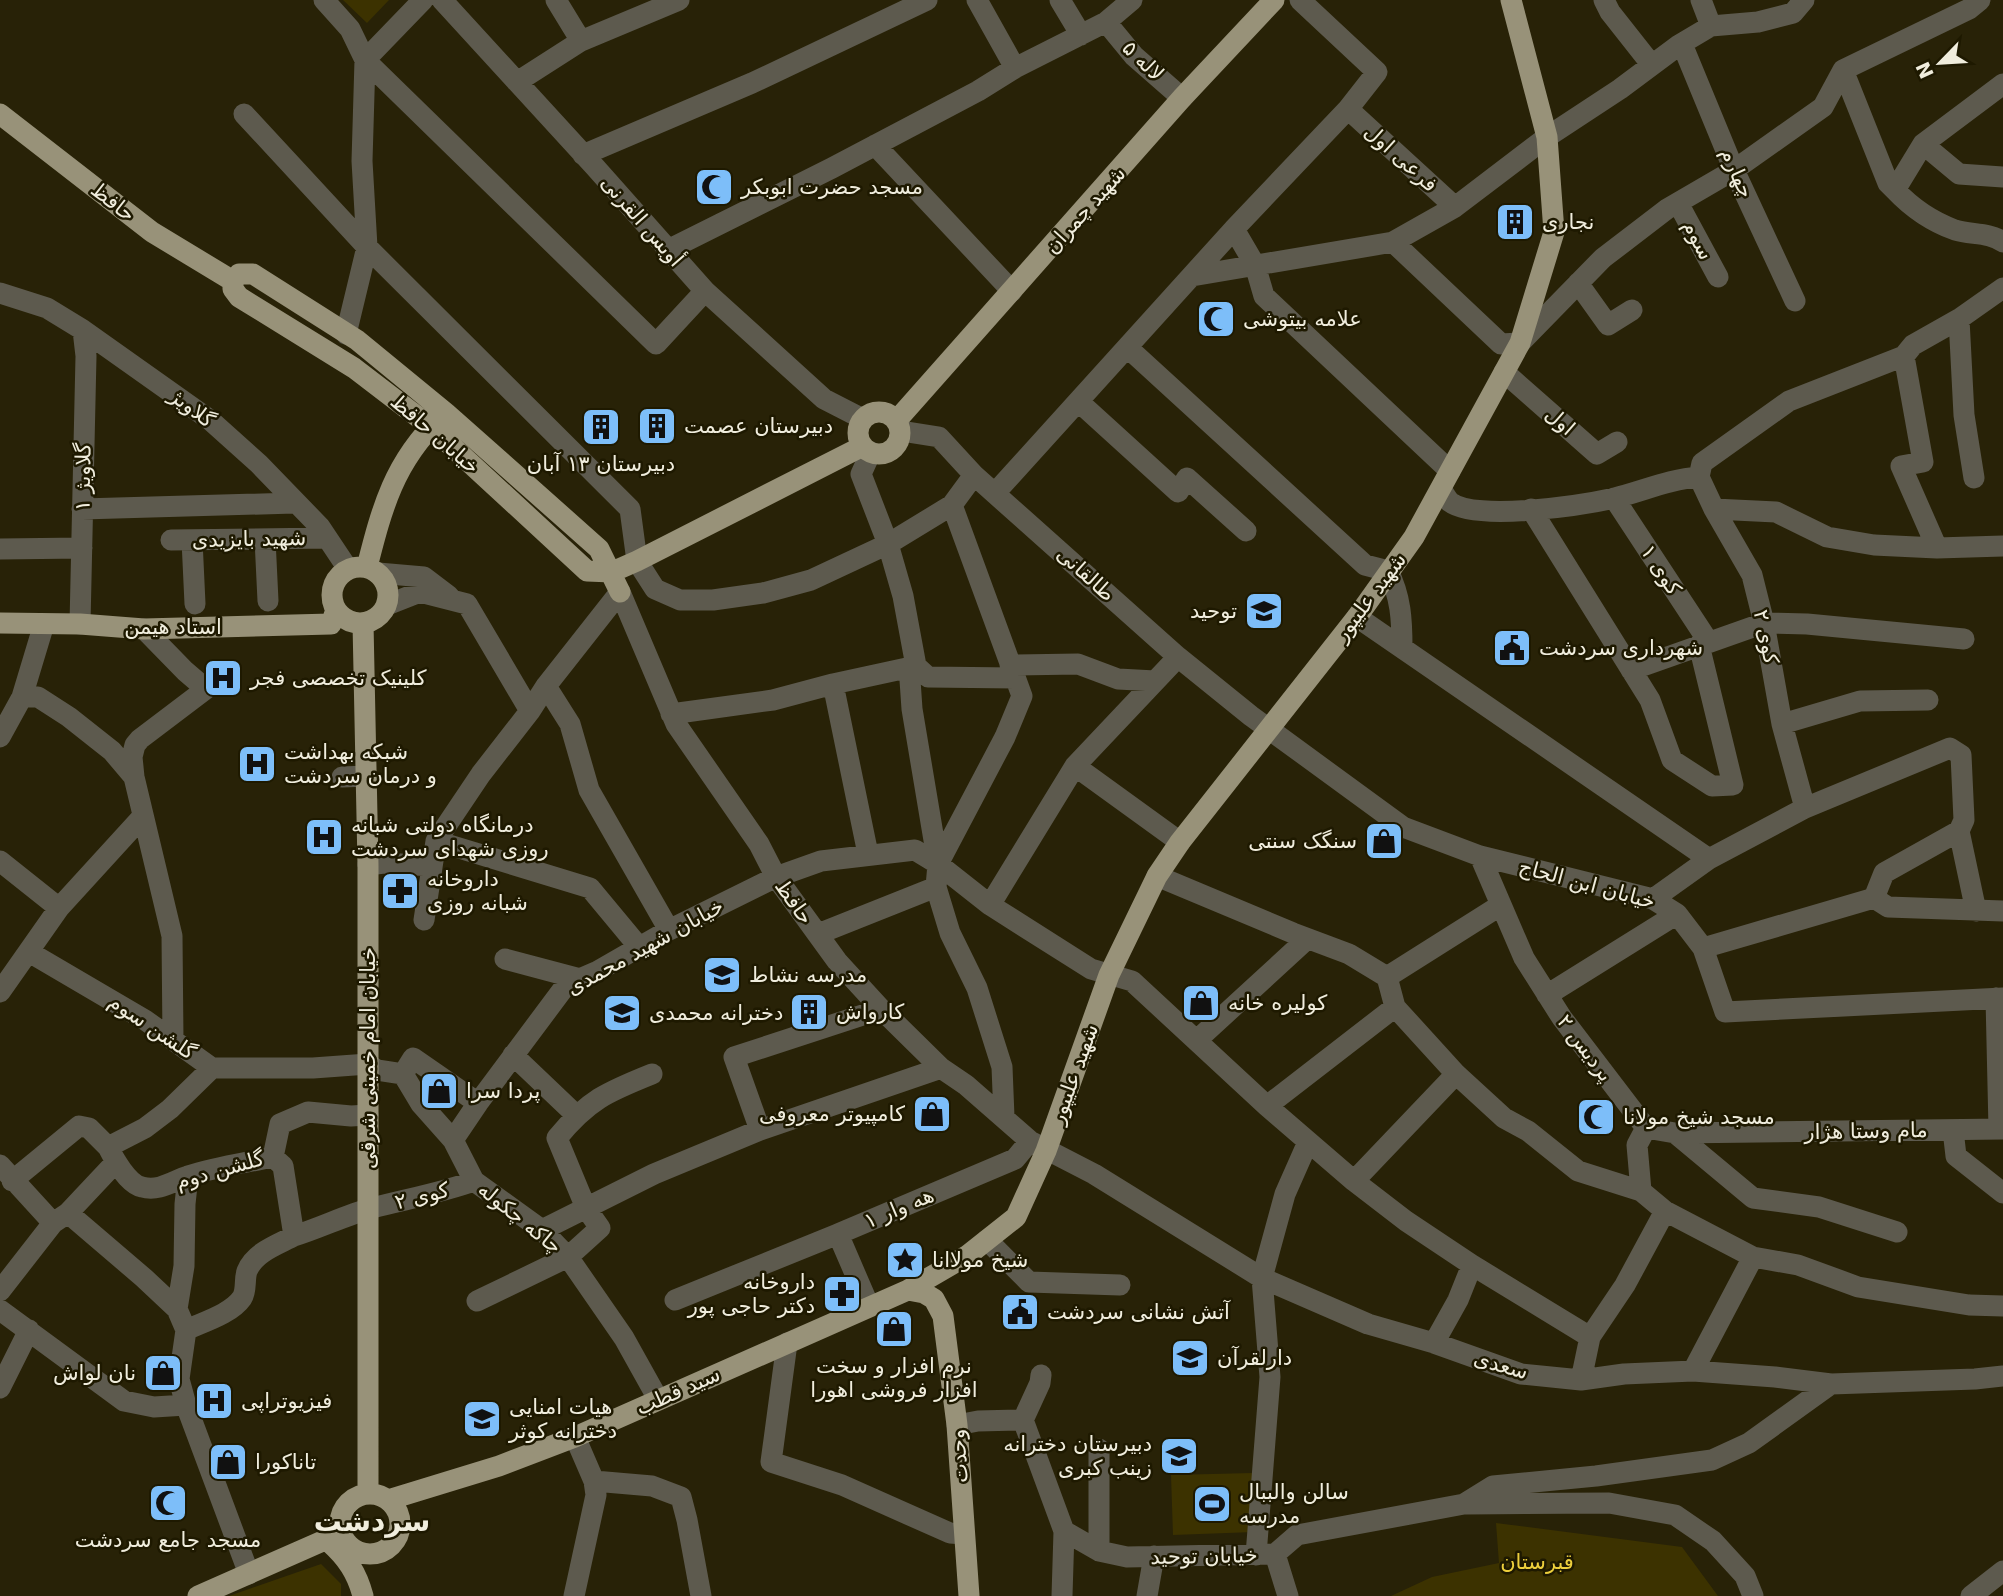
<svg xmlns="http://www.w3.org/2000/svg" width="2003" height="1596" font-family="'DejaVu Sans','Noto Sans Arabic',sans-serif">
	<rect width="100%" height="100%" fill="#282207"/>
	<!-- green -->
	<path fill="#3c3200" d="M343,0H389L367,23Z
		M1253,1473L1254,1532L1173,1535L1171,1475Z
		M1496,1523L1682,1547L1718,1596H1391L1432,1577L1499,1563Z
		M321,1564L341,1584V1596H229Z"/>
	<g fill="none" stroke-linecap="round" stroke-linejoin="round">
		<!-- minor -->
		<path stroke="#5d5a4e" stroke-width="21" d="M324,0L350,29L365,60L656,344L705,291
			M442,0L595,167L705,291L824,399L863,419
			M556,0L581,41
			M977,0L1015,68
			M1060,0L1081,35
			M1604,0L1610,12L1651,64
			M1106,22L1134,56L1182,98
			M1711,26L1758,22L1793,13L1804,0
			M1682,44L1734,170L1795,301
			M1843,70L1888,183L1895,190
			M517,82L581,41L679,0
			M2003,84L1923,144L1895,190C1911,207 1933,222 1955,230C1971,235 1989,232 2003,242
			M1348,109L1455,207
			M244,114L367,247L630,509L637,561L655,589L680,600H713L763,593L811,580L888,544L952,505L974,475
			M1923,144L1959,174L2003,177
			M875,145L1012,291
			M583,155L752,83L927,0
			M1678,203L1718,277
			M1234,229L1255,265L1264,296L1450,471
			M1393,242L1501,344L1520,343L1603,258L1667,209L1734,170L1823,107L1843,70L1969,9L1980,0
			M668,250L832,168L978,91L1015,68L1106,22L1132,0
			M1192,276L1393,242L1455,207L1547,137L1620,89L1679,45L1711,26L1701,0
			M1578,283L1608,325L1632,310
			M0,293L47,308L83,330L210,420L259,464L320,527L348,569
			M1959,319L1964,415L1974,478
			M346,334L367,247L362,161L365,60L423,0
			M1128,348L1365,565L1388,571C1401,597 1402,620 1402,648
			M1904,356L1923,462L1901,466L1937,548
			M1504,372L1597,454L1617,442
			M1079,402L1178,492L1187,478L1246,531
			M901,431L939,437L974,475L1178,657L1251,716L1403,827L1480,856L1653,899L1677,914L1703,948L1725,1012L2003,998
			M871,452L861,474L888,544L903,596L916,666L910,680L912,709L938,864
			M1699,477L1714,509L1752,575L1764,623L1782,724L1805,808
			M1441,489C1443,492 1447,499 1450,502C1476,522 1583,505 1615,498C1643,491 1670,479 1699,477L1702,463L1789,401L1904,356L1913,345L1959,319L2003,288
			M995,493L1234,229L1348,109L1377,72L1300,0
			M1614,498L1708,641
			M952,505L1022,696L1005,737L938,864L936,887L950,933L977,988L1002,1067L1004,1117
			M82,509L294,503
			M1531,509L1650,700L1672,760L1712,786L1733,785L1699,645
			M1714,509L1776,512L1827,537L1874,545L1937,548L2003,546
			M265,539L268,601
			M171,540L327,538
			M192,540L195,604
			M0,549L82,548
			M378,573L424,577L449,596
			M620,592L676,724L759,844L776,877L837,961L881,1009L941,1068L966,1085L1030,1141L1094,1174L1262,1278L1368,1324L1434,1343L1521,1374L1581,1380L1624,1374L1693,1371L1775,1377L1831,1384L1975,1379L2003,1376
			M387,605L420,592L467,604L530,711
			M1357,617L1709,859
			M80,624L86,356L83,330
			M144,629L185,671L206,689L140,739L135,745L132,757L134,777L172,936L173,1040
			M1010,665L1078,664L1118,679L1155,681
			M1631,670L1764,623L1807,624L1964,639
			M833,684L868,854
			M546,686L570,724L589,790L669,930
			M22,697H38L69,717L112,751L134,777
			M671,714L773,700L833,684L916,666L928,677L1015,678
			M1782,724L1860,701L1928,700
			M0,737L22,697L44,624
			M1075,766L1180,842
			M342,777L367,776
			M1959,831L1976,911
			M436,841L590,888L639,947
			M1480,856L1524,958L1562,1018L1646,1128L1637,1145L1641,1191L1665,1211L1625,1285L1590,1337L1581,1380
			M0,861L59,908
			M368,865L384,863L432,866
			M1157,876L1293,933L1349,954L1387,977L1395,1007L1456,1074L1504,1118L1528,1131L1578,1171L1641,1191
			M1653,899L1709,859L1805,808L1950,748L1961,755L1964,820L1959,831L1884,873L1874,898
			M990,905L1075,766L1178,657
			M424,920L436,841L481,774L530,711L546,686L620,592
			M818,934L936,887
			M1703,948L1874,898L1888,907L2003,911
			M29,952L145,1020L212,1068H313L368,1064L377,1070L403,1074
			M505,959L580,979
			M1387,977L1501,905
			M0,992L59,908L143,816
			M1547,995L1677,914
			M1996,998L1999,1129
			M1197,1040L1307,939
			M513,1055L576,1115
			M403,1074L421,1104L453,1140L474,1181L542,1230L568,1257L624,1338L658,1399
			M403,1074L413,1058L478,1103
			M1267,1106L1395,1007
			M1646,1128L1675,1133L2003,1129
			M760,1130L734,1057L881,1009
			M1953,1130L1956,1156L2003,1193
			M1675,1133L1753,1198L1819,1207L1897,1232
			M453,1140L478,1103L566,985L596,972L669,930L776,877L821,861L915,850L938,864L990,905L1091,969L1132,981L1267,1106L1354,1181L1406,1221L1472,1265L1458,1300L1434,1343
			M108,1147C114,1159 128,1184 142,1187C159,1192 173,1181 188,1176C215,1167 245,1163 273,1157L280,1124L308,1112L351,1116L368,1115
			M0,1165L53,1223
			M188,1176L185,1204L184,1266L177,1309L186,1330L179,1379L186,1405L249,1574
			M12,1181L79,1126L89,1128L108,1147L145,1128L170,1109L212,1068
			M1354,1181L1456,1074
			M1665,1211L1753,1257L1693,1371
			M68,1213L144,1278L177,1309
			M542,1230L654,1174L760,1130L941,1068
			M294,1236C320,1228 346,1215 372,1208C406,1199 441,1193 474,1181
			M987,1240L1029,1282L1120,1285
			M1753,1257L1798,1265L1858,1287L1969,1305L2003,1306
			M1472,1265L1590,1337
			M0,1291L53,1223L68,1213L115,1163
			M675,1300L838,1234
			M477,1301L568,1257L600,1228L586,1208L557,1138C588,1100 607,1092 652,1074
			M869,1306L838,1234L1015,1159L1030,1141
			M0,1310L124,1401L154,1407L186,1405
			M186,1330C203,1322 231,1314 242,1298C247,1290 244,1280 247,1271C255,1252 277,1245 294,1236L283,1166L273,1157
			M787,1343L771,1462L842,1485L950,1533L964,1534
			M0,1388L29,1330
			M1023,1420L1040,1383L1041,1375
			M957,1425L978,1421L1023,1420L1064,1531L1062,1596
			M575,1437L594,1481L652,1486L681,1497L687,1520L701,1596
			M1099,1449V1551
			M1466,1504L1609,1503L1675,1515L1713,1541L1745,1576L1753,1596
			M1064,1531L1099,1551L1127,1557L1275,1554L1297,1535L1464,1504L1493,1486L1596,1476L1712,1460L1749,1443L1831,1384
			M1275,1554L1288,1596
			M1256,1555L1270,1377L1262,1278L1285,1194L1308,1142
			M574,1596L596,1495L594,1481
			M1147,1596L1154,1556
			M1971,1596L2003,1571"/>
		<!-- major -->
		<path stroke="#989279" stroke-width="21" d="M0,114L152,232L233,281
			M858 433a21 21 0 1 1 42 0a21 21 0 1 1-42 0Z
			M897,420L1182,98L1274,0
			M332 595a28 28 0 1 1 56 0a28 28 0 1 1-56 0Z
			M367,567C382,508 394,462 440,418
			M620,592L599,549L446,413L357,340L253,274H239L233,281V289L239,297L354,368L431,427L587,571L612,572L637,561L863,446
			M0,623L80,624L144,629L331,624L336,610
			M363,623L368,865V1494
			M908,1290L924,1293L934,1299L943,1316L957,1425L969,1596
			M340 1524a30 30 0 1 1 60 0a30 30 0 1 1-60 0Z
			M388,1500L499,1466L575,1437L908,1290L968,1255L1016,1217L1046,1151L1109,975L1157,876L1180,842L1357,617L1414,537L1520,343L1554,232L1547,137L1511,0
			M329,1542C347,1558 357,1573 363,1596
			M198,1596L341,1533"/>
	</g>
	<!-- icons -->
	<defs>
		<symbol id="mosque-square" viewBox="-11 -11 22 22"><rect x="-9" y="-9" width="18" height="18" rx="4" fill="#7dbef9" stroke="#1e1900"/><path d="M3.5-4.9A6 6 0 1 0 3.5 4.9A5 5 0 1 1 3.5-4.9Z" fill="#111"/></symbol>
		<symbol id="building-square" viewBox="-11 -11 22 22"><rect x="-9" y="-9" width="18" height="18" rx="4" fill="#7dbef9" stroke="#1e1900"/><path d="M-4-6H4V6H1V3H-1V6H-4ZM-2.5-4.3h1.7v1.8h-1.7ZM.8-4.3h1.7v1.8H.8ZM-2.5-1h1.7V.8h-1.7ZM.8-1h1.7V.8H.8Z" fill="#111"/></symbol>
		<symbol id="school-square" viewBox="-11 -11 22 22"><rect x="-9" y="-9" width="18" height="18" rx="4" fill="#7dbef9" stroke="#1e1900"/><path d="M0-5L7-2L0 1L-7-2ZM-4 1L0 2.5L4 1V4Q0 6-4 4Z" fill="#111"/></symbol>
		<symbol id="civic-square" viewBox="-11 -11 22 22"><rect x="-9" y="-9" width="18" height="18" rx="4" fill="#7dbef9" stroke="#1e1900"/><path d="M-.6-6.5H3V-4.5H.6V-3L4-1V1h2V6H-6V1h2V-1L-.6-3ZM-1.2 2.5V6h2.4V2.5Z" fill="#111"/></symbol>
		<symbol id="hospital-square" viewBox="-11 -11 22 22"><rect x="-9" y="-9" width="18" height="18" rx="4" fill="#7dbef9" stroke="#1e1900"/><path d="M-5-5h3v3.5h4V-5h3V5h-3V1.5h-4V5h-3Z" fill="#111"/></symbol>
		<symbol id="shop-square" viewBox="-11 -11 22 22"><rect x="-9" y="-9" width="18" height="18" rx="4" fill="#7dbef9" stroke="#1e1900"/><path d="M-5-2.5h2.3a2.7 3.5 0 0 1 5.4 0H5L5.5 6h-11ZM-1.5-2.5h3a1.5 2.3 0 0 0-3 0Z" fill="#111"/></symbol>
		<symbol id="pharmacy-square" viewBox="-11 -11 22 22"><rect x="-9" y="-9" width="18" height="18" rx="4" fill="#7dbef9" stroke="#1e1900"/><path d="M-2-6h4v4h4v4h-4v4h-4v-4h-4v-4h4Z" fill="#111"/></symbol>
		<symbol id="sight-square" viewBox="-11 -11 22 22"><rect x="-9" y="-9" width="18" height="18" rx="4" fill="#7dbef9" stroke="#1e1900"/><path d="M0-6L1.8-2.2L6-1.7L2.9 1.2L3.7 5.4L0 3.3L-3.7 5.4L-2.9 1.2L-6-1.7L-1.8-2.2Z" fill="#111"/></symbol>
		<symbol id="stadium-square" viewBox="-11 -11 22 22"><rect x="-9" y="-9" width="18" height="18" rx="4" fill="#7dbef9" stroke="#1e1900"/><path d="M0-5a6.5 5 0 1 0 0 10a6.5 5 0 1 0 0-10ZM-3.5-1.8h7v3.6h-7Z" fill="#111"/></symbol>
	</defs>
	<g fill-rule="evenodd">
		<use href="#mosque-square" x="692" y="165" width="44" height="44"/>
		<use href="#building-square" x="1493" y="200" width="44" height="44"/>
		<use href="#mosque-square" x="1194" y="297" width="44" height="44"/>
		<use href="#building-square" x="635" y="404" width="44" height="44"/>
		<use href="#building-square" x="579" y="405" width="44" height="44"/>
		<use href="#school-square" x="1242" y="589" width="44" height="44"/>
		<use href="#civic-square" x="1490" y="626" width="44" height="44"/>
		<use href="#hospital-square" x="201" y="656" width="44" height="44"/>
		<use href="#hospital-square" x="235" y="742" width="44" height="44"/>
		<use href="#hospital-square" x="302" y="815" width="44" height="44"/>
		<use href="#shop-square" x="1362" y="819" width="44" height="44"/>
		<use href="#pharmacy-square" x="378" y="869" width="44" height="44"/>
		<use href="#school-square" x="700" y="953" width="44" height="44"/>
		<use href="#shop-square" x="1179" y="981" width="44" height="44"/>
		<use href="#building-square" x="787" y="990" width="44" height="44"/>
		<use href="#school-square" x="600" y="991" width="44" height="44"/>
		<use href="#shop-square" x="417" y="1069" width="44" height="44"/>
		<use href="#shop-square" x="910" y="1092" width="44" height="44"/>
		<use href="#mosque-square" x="1574" y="1095" width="44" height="44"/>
		<use href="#sight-square" x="883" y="1238" width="44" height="44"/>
		<use href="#pharmacy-square" x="820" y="1272" width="44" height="44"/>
		<use href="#civic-square" x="998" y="1290" width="44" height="44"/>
		<use href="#shop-square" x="872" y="1307" width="44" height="44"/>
		<use href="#school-square" x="1168" y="1336" width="44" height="44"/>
		<use href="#shop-square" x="141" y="1351" width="44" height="44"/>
		<use href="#hospital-square" x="192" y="1379" width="44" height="44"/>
		<use href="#school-square" x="460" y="1397" width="44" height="44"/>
		<use href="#school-square" x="1157" y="1434" width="44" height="44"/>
		<use href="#shop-square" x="206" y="1440" width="44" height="44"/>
		<use href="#mosque-square" x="146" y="1481" width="44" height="44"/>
		<use href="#stadium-square" x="1190" y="1482" width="44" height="44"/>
	</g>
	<g text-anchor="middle" stroke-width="5" stroke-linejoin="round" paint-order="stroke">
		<!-- street labels -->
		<g font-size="21" fill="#f0eddd" stroke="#1e1900">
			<text transform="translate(1143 61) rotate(44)" y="7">لاله ۵</text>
			<text transform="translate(1401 158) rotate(42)" y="7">فرعی اول</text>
			<text transform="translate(1737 173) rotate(66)" y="7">چهارم</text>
			<text transform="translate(113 202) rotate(38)" y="7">حافظ</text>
			<text transform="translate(1085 210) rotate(-48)" y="7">شهید چمران</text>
			<text transform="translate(642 221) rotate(49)" y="7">أویس القرنی</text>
			<text transform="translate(1698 240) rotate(62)" y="7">سوم</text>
			<text transform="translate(192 408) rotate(37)" y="7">گلاویژ</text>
			<text transform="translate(1560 421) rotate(41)" y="7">اول</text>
			<text transform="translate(435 434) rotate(41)" y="7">خیابان حافظ</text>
			<text transform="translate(83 477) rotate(-89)" y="7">گلاویژ ۱</text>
			<text transform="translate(249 539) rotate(-1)" y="7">شهید بایزیدی</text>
			<text transform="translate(1661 570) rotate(57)" y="7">کوی ۱</text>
			<text transform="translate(1086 574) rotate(42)" y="7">طالقانی</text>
			<text transform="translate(1370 597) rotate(-53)" y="7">شهید علیپور</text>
			<text x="173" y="634">استاد هیمن</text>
			<text transform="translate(1766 637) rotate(78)" y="7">کوی ۲</text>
			<text transform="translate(1587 884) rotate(15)" y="7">خیابان ابن الحاج</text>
			<text transform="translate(794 902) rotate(55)" y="7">حافظ</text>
			<text transform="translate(645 947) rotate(-29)" y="7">خیابان شهید محمدی</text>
			<text transform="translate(152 1027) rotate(34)" y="7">گلشن سوم</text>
			<text transform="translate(1585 1048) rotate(53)" y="7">پردیس ۲</text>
			<text transform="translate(368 1058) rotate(-90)" y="7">خیابان امام خمینی شرقی</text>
			<text transform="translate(1074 1074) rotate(-70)" y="7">شهید علیپور</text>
			<text transform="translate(1866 1131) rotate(-1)" y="7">مام وستا هژار</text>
			<text transform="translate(220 1170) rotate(-16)" y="7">گلشن دوم</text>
			<text transform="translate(422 1196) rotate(-14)" y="7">کوی ۲</text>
			<text transform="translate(899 1208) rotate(-23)" y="7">هه وار ۱</text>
			<text transform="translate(520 1218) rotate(39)" y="7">چاکه چکوله</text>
			<text transform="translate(1501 1365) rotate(16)" y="7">سعدی</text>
			<text transform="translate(678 1391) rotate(-24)" y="7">سید قطب</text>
			<text transform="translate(959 1456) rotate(-94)" y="7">وحدت</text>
			<text transform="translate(1204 1556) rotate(-1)" y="7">خیابان توحید</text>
		</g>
		<!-- poi labels -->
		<g font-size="21" fill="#f0eddd" stroke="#1e1900" text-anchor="start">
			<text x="741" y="194">مسجد حضرت ابوبکر</text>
			<text x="1542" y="229">نجاری</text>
			<text x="1243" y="326">علامه بیتوشی</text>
			<text x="684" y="433">دبیرستان عصمت</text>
			<text x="601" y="471" text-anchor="middle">دبیرستان ۱۳ آبان</text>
			<text x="1237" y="618" text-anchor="end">توحید</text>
			<text x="1539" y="655">شهرداری سردشت</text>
			<text x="250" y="685">کلینیک تخصصی فجر</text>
			<text x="284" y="759">شبکه بهداشت<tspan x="284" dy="24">و درمان سردشت</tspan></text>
			<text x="351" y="832">درمانگاه دولتی شبانه<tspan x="351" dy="24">روزی شهدای سردشت</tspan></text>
			<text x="1357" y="848" text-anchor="end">سنگک سنتی</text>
			<text x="427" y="886">داروخانه<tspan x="427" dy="24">شبانه روزی</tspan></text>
			<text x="749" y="982">مدرسه نشاط</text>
			<text x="1228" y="1010">کولیره خانه</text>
			<text x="836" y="1019">کارواش</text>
			<text x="649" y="1020">دخترانه محمدی</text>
			<text x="466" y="1098">پردا سرا</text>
			<text x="905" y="1121" text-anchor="end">کامپیوتر معروفی</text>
			<text x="1623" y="1124">مسجد شیخ مولانا</text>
			<text x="932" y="1267">شیخ مولاانا</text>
			<text x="815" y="1289" text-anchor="end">داروخانه<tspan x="815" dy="24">دکتر حاجی پور</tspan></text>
			<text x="1047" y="1319">آتش نشانی سردشت</text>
			<text x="1217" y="1365">دارلقرآن</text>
			<text x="894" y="1373" text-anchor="middle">نرم افزار و سخت<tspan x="894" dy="24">افزار فروشی اهورا</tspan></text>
			<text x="136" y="1380" text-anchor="end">نان لواش</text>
			<text x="241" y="1408">فیزیوتراپی</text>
			<text x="509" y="1414">هیات امنایی<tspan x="509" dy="24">دخترانه کوثر</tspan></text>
			<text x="1152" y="1451" text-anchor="end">دبیرستان دخترانه<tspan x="1152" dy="24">زینب کبری</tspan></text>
			<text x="255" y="1469">تاناکورا</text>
			<text x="1239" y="1499">سالن والببال<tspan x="1239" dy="24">مدرسه</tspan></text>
			<text x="168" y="1547" text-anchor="middle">مسجد جامع سردشت</text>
		</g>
		<!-- park labels -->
		<g font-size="21" fill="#edcf3c" stroke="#1e1900">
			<text x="1537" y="1569">قبرستان</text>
		</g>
		<!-- district labels -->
		<g font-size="28" font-weight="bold" fill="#f0eddd" stroke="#1e1900">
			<text x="372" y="1531">سردشت</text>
		</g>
	</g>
	<!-- north arrow -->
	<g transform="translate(1940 63) rotate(245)" stroke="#1e1900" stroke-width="5" paint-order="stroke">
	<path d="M0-5L12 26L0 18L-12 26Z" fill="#f0eddd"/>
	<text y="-10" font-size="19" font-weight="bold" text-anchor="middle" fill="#f0eddd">N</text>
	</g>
</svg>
